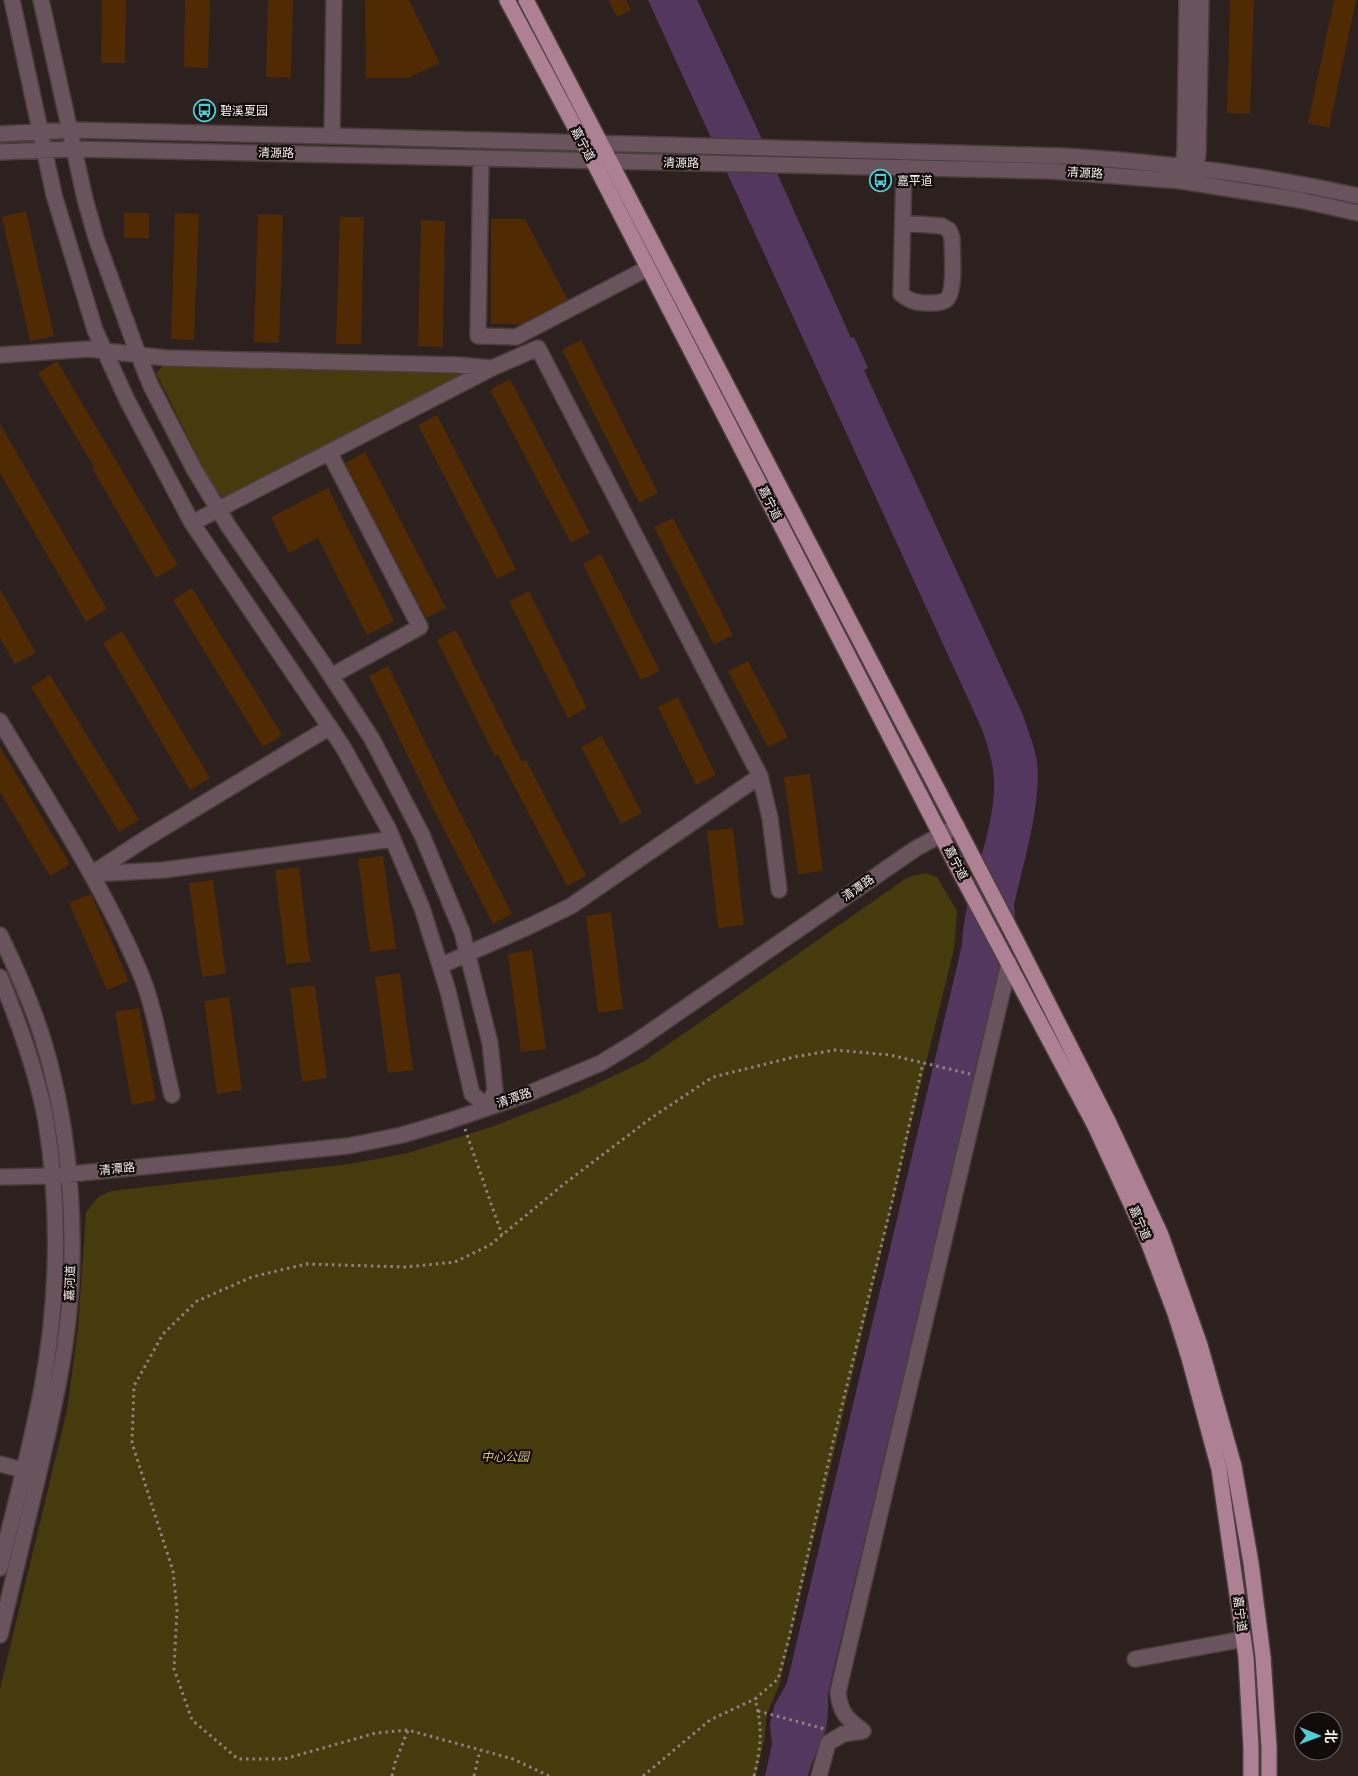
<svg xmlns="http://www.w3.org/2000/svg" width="1358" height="1776" font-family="'Crimson Pro','Noto Sans SC',serif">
	<rect width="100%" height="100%" fill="#2d211f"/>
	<!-- green -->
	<path fill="#463b0c" d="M164,365L460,374L454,380L223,498L212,485L156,373Z
		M925,873L937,877L957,911L954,949L920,1087L779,1686L767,1713L764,1741L756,1776H0V1689L67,1410L78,1329L86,1212L98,1197L111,1191L350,1164L408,1153L491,1127L569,1097L643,1062L908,877Z"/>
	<!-- water -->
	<path fill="#54375f" d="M648,0H697L755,124L851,338L854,337L868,368L864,370L1023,715C1027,728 1033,742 1036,756C1044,796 1023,864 1014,905L1015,916L994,997L828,1693C828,1709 829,1725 822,1740C817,1752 811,1763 808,1776H765L772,1744L770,1724L775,1704L787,1683L962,945C964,888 996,836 994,779C993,761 987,743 981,727Z"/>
	<!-- building -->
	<path fill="#4f2a03" d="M102,0H126L125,63H101Z
		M185,0H210L208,68L184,67Z
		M268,0H293L291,78L266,77Z
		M365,0H409L440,63L408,78H366Z
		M608,0H626L631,10L617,17Z
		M1230,0H1254L1250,114L1227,113Z
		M1334,0H1356L1329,128L1308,123Z
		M26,211L54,336L30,341L2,217Z
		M124,213H149V238H124Z
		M175,213L199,214L194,340L171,339Z
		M258,214L283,215L279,343L254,342Z
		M340,217H364L361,344H336Z
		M491,219H525L568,300L521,324H491Z
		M421,220L445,221L443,347L418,346Z
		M581,340L658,493L639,503L562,350Z
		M57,361L178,565L156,578L92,468L94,467L38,373Z
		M510,379L590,533L571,543L490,390Z
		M437,415L516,569L497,579L418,425Z
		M0,424L107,609L86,622L0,473Z
		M365,452L446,608L426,618L345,463Z
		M328,488L394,621L367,635L318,538L289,553L271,517Z
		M673,518L733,635L714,645L654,527Z
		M601,554L660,671L641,680L583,564Z
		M192,588L282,735L263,747L173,600Z
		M0,589L36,653L15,664L0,638Z
		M529,591L587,708L568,718L509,601Z
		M456,630L522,762L526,760L586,876L567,886L498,755L495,756L437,640Z
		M122,631L210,778L190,790L103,643Z
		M748,661L788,737L768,747L728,671Z
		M388,666L445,783L512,914L493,924L434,810L369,676Z
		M50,675L139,820L119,832L31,687Z
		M678,697L716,775L696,785L658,707Z
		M602,736L642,813L621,824L581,747Z
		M0,747L70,864L50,876L0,792Z
		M810,774L823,871L798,874L784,777Z
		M733,828L744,925L718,928L707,831Z
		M383,856L396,949L370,952L358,859Z
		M299,867L310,962L286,964L275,870Z
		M213,880L226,974L202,977L189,883Z
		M91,894L129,981L107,990L69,903Z
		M611,912L623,1009L598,1013L586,916Z
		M532,950L546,1049L521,1052L508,954Z
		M400,973L413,1070L388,1073L375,977Z
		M315,985L327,1078L302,1082L290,988Z
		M229,997L242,1090L217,1094L204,1001Z
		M139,1008L156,1100L132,1105L115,1012Z"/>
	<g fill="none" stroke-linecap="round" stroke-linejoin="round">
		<defs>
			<path id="minor" d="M12,0L54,195L95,330L127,400L192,523L343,747L388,828L422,908L448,991L472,1094L488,1107L495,1090L490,1043L462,932L422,835L372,739L320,659L229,527L194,469L151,386L138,354L96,238L85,199L41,0
				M0,134L71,130L332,136L1062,156C1162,162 1260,174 1358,196
				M332,136L334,0
				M0,152L75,149L1052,171L1181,181L1300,200L1358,213
				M481,158L478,336L516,337L648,268
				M1182,176L1185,150L1187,0
				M1195,176L1198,152L1201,0
				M903,223L942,226L949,230L952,238C952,251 956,292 946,300C941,303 936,303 930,303C918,303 911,302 901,294L904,167
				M0,355L89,349L166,358L458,365L492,368L538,348L760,776L770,818L779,890
				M329,452L420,627L331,676
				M192,523L492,368
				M0,721C48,802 102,883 139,970C155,1007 162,1055 172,1095
				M93,873L145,839L330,727
				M92,874L164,870L393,839
				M0,935C17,970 33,1006 44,1043C72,1136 79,1248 65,1343C59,1388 48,1432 38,1476C25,1529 13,1582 0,1635
				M440,966L530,926L571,906L760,776
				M0,977C19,1023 37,1072 46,1121C60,1209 58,1301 42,1388C31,1448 14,1508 0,1568
				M0,1177L52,1176L348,1146L402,1135L449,1121L525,1095L601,1063L637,1041L915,849L957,826
				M0,1464L23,1470
				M1135,1659L1244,1639
				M819,1776L828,1743L843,1734L863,1731C847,1719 840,1713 838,1692L1009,963"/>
			<path id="major" d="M507,0L593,161L964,880L1095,1126L1147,1239L1175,1313L1189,1358L1219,1469L1246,1657L1251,1747V1776
				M526,0L1016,940L1109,1123L1161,1235L1200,1345L1234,1466L1251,1563L1263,1657L1269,1747V1776"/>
		</defs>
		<!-- minor casing -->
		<use href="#minor" stroke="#493e3c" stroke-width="18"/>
		<!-- major casing -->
		<use href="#major" stroke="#493e3c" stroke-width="18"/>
		<!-- path -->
		<path stroke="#8e8382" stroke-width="3" stroke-dasharray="2.5 4" stroke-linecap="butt" d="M465,1129L502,1235
			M758,1711L825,1729
			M392,1776L395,1763L408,1730
			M474,1776L480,1750
			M549,1776L513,1759L408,1730L376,1733L284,1759H238L192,1720L174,1669L177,1610L173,1571L132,1443L134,1386L163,1334L197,1301L252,1277L306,1264L406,1267L455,1262L490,1245L564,1184L651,1118L713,1077L794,1057L835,1050L890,1055L970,1074
			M643,1776L710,1720L755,1699
			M754,1776C761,1747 763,1729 755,1699L778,1679L789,1638L833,1442L892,1202L923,1063"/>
		<!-- minor -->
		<use href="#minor" stroke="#69535c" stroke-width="15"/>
		<!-- major -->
		<use href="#major" stroke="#ae8094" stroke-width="15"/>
	</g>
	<!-- icons -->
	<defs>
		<symbol id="bus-ring" viewBox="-11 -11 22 22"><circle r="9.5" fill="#110c0b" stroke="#51ccd1" stroke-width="1.5"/><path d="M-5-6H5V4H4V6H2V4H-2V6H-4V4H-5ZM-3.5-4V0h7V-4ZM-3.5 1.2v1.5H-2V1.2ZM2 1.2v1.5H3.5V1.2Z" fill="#51ccd1"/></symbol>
	</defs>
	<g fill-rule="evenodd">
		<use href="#bus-ring" x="192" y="98" width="25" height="25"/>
		<use href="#bus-ring" x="868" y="168" width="25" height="25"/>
	</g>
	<g text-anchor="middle" stroke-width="4.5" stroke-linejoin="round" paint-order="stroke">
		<!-- poi labels -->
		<g font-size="12" fill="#f8efee" stroke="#110c0b" text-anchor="start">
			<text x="220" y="115">碧溪夏园</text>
			<text x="897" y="185">嘉平道</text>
		</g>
		<!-- street labels -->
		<g font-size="12" fill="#f8efee" stroke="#110c0b">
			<text transform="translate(583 144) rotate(62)" y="4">嘉宁道</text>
			<text transform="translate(276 153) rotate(1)" y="4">清源路</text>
			<text transform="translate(681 163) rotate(1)" y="4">清源路</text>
			<text transform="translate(1085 173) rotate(3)" y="4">清源路</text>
			<text transform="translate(770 503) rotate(63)" y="4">嘉宁道</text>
			<text transform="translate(956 863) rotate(63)" y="4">嘉宁道</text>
			<text transform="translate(858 888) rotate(-35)" y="4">清潭路</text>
			<text transform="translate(514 1098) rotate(-19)" y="4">清潭路</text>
			<text transform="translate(117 1169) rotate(-6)" y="4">清潭路</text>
			<text transform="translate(1140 1223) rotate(67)" y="4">嘉宁道</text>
			<text transform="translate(70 1283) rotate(-88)" y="4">嘉河道</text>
			<text transform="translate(1240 1614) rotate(83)" y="4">嘉宁道</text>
		</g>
		<!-- park labels -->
		<g font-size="12" font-style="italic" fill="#d9c474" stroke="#110c0b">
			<text x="505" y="1461">中心公园</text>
		</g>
	</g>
	<!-- north arrow -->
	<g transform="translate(1318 1736) rotate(91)"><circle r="24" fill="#110c0b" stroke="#6d6766"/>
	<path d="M0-4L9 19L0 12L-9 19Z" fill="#51ccd1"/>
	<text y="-8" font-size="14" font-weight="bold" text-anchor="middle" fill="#f8efee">北</text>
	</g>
</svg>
